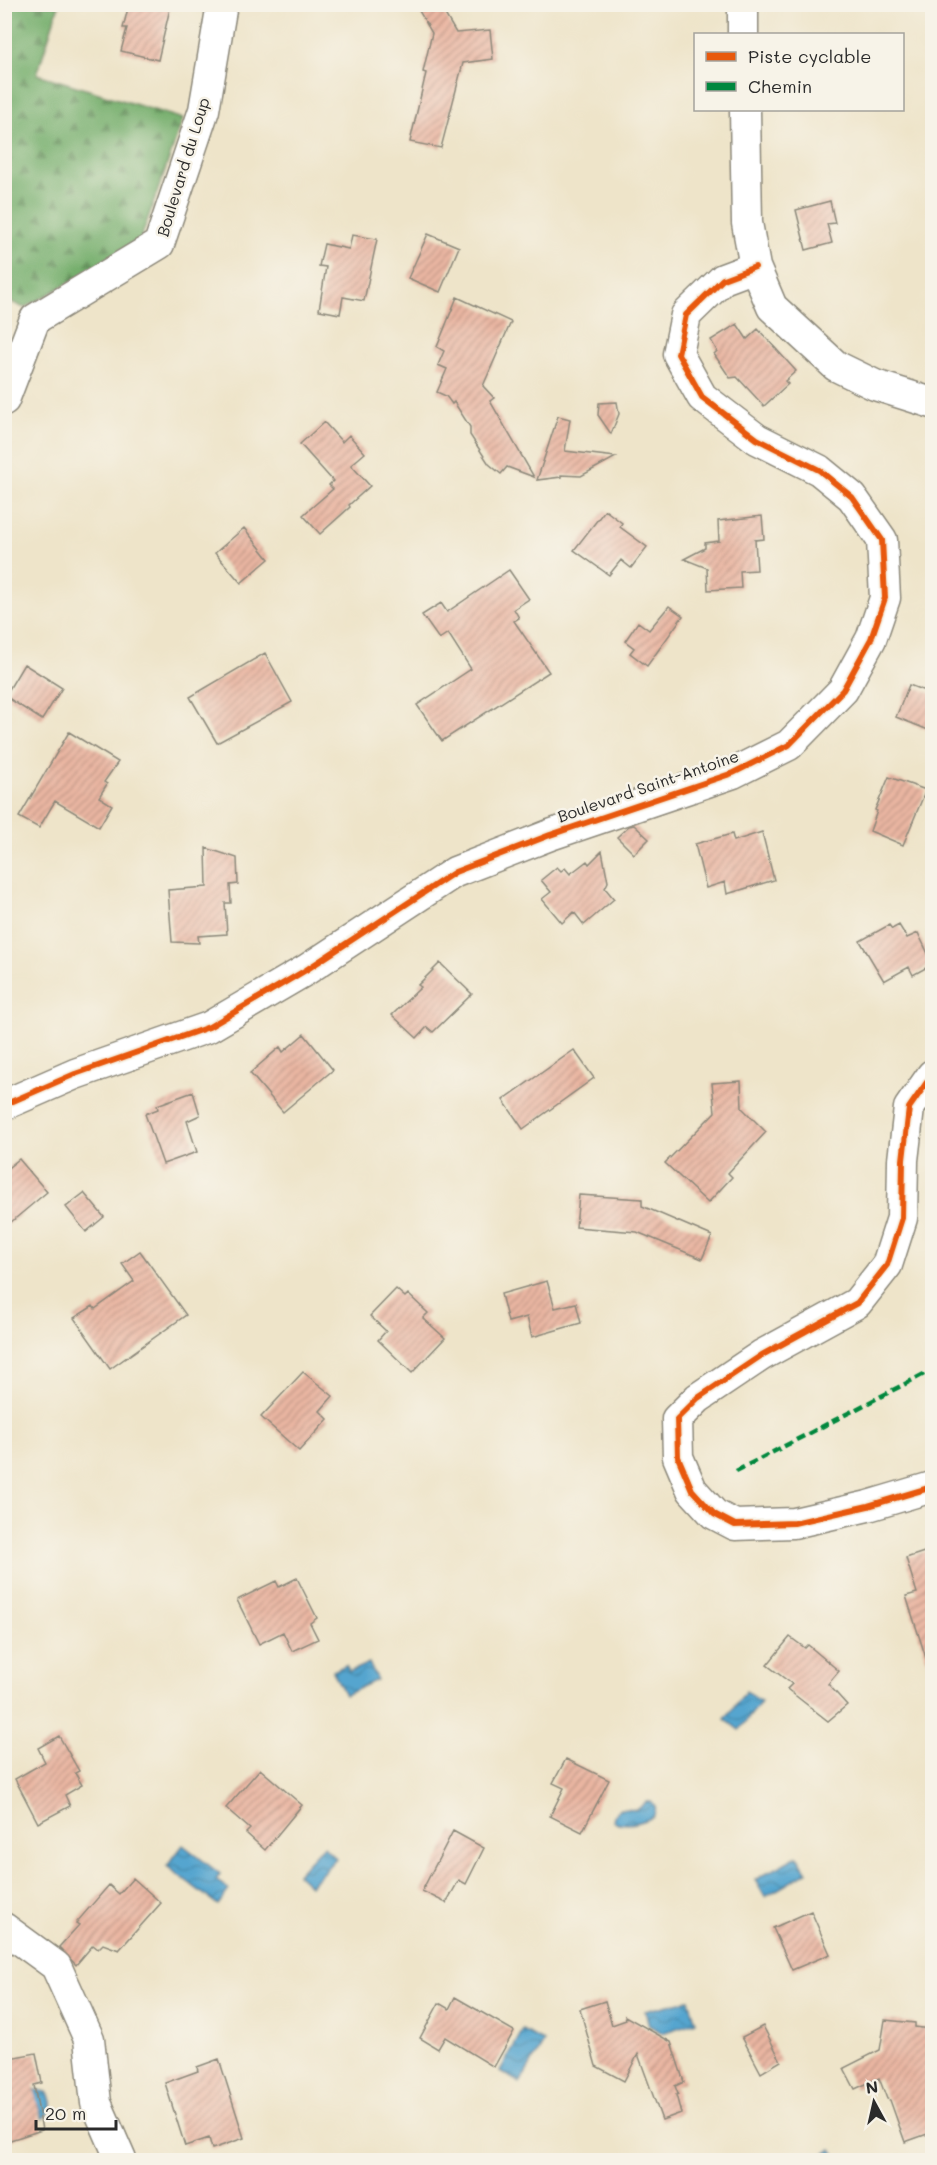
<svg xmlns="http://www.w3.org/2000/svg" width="937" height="2165" font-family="Mali,sans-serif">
	<defs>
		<pattern id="forest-firs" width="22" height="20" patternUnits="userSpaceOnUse" patternTransform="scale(1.5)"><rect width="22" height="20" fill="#75ae6c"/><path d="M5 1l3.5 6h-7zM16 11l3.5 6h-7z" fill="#608e59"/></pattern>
		<pattern id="water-waves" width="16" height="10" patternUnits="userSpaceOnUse" patternTransform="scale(1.5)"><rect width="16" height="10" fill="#54a5cf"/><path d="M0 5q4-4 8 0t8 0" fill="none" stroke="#4687a8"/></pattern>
		<pattern id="building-hatch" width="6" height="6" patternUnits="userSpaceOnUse" patternTransform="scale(1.5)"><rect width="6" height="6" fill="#eab6a2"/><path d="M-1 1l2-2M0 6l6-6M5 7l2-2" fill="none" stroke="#be9484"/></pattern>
	</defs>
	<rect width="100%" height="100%" fill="#f7f3e8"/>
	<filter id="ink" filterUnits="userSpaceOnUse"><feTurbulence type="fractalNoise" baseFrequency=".0167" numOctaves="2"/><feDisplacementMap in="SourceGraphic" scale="12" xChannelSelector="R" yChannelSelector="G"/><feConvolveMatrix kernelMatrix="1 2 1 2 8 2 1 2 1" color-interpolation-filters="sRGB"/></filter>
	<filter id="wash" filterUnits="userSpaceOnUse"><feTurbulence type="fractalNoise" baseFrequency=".008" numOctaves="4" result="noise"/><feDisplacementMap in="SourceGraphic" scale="24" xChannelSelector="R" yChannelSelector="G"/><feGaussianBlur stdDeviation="1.35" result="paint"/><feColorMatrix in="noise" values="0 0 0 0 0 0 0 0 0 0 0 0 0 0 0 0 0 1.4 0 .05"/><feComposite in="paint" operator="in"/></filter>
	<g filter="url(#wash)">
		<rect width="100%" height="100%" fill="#eee4c9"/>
		<!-- forest -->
		<path fill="url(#forest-firs)" stroke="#506c4c" stroke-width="1.5" d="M5,5H59L37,74L183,119L139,244L24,308L5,299Z"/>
		<!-- water -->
		<path fill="url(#water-waves)" stroke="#40687d" stroke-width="1.5" d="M369,1663L377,1680L345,1695L333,1671L346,1665L349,1672Z
			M746,1691L761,1702L739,1730L725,1719Z
			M646,1802H652C657,1807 656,1811 653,1817C640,1823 626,1827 613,1821L614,1815L620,1809L637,1810Z
			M183,1845L220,1874L216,1880L229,1890L218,1905L167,1866Z
			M323,1846L336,1858L310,1886L297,1874Z
			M797,1856L807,1872L765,1897L755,1880Z
			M689,2000L696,2022L662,2033L649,2025L645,2011Z
			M523,2030L544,2042L520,2083L500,2071Z
			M31,2089L47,2092C54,2103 52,2111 43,2119Z
			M832,2149L839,2160H813Z"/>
		<g id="blocks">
			<!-- building -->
			<path fill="url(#building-hatch)" d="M129,4H171L158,60L121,51L127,28H123Z
				M415,4H439L456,33L490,30L493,59L463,63L441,148L410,142L426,73L423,72L432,33Z
				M830,201L835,223L827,224L832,243L806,250L796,210Z
				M428,234L459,247L440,292L408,278Z
				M352,235L377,239L364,301L343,297L340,314L319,310L326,267L319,266L324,244L349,249Z
				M457,297L511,322L483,386L494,398L490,401L534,477L507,467L501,474L489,464L470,435V427L454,402L452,404L446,396L437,392L447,369L438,365L444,351L437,347Z
				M737,324L747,339L758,329L796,371L785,381L788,384L764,406L737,377L730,378L714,354L717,351L711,340Z
				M617,402L619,414L611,434L598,415L599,403Z
				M558,416L570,419L565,451L616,457L581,476L561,475V477L537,480Z
				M324,422L342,442L349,435L365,453L351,465L370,486L349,505L350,507L320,534L303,515L333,489L329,485L333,481L300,444Z
				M605,510L622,523L620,527L647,547L631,568L621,560L609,575L574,550Z
				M762,516L764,539L755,540L757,570L740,571L741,588L708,590L707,568L684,559L705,548V543L719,541L718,521Z
				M244,528L269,559L241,583L215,553Z
				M509,570L529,599L514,609L519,618L514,621L549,672L442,741L417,705L471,669L448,633L439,639L422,615L441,603L447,612Z
				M669,606L683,616L647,666L630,653L634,648L625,641L638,622L649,630Z
				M265,653L292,702L217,743L190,697Z
				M24,664L62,688L42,720L5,696Z
				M909,685L933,694V732L896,717Z
				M69,732L118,762L104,782L107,784L99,797L112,805L99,827L55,801L39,828L19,817Z
				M889,777L926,790L903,845L870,831L877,811L875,810Z
				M634,825L649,839L634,854L617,837L629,826Z
				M762,832L774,880L727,894L725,882L706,888L695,844L732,834L734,841Z
				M206,848L237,858L238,884L230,885L231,903H225L227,934L198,936L199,943L172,942L168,890L207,887Z
				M602,851L608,882L605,888L614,899L584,925L574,912L562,923L542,899L551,892L541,880L557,867L561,871L565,868L570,874L587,861L589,864Z
				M889,925L892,929L899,925L907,938L918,933L933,964L913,975L909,967L884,981L860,941Z
				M440,963L472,994L433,1032L427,1027L417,1038L392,1015L421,987L418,985Z
				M304,1034L333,1070L283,1112L250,1073L280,1047L283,1052Z
				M574,1050L594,1078L523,1129L503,1100Z
				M741,1081L742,1108L766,1132L728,1173L732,1177L708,1203L665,1163L715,1112L712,1083Z
				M193,1092L200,1115L187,1121L197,1152L163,1164L145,1114L158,1109L157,1105Z
				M19,1159L47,1192L4,1228V1171Z
				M84,1193L104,1217L86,1232L66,1207Z
				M579,1195L642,1199V1206L712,1236L702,1259L637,1232L576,1227Z
				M140,1251L186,1315L110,1369L74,1318L93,1306L95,1309L134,1281L122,1264Z
				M547,1281L555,1308L576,1303L581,1323L532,1337L527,1317L508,1322L501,1294Z
				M396,1289L405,1297L408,1294L428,1313L423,1318L445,1338L412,1373L378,1340L386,1331L370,1316Z
				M303,1372L333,1396L320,1411L328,1419L299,1451L261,1417Z
				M933,1549V1664H928L906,1596L917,1593L906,1558Z
				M297,1578L317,1618L310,1623L318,1639L292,1651L283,1632L259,1644L237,1600L276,1581L279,1587Z
				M790,1637L805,1648L808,1645L839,1671L828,1684L847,1705L828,1721L787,1689L792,1684L767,1665Z
				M59,1736L79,1771L75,1773L82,1785L65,1795L70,1806L38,1823L15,1779L45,1762L38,1748Z
				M566,1759L609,1780L582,1832L550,1816L564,1788L553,1783Z
				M260,1769L302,1805L265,1850L246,1833L250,1829L226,1808Z
				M453,1831L484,1848L466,1884L459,1880L446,1903L422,1891Z
				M133,1878L161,1903L119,1950L103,1944L98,1949L93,1945L76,1965L59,1947L79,1925L76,1923L109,1885L119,1894Z
				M811,1911L830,1954L792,1970L773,1928Z
				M455,1997L514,2031L494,2067L445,2037L438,2049L420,2038L439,2003L449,2009Z
				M605,2001L612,2025L626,2020L625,2016L671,2042L684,2082L675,2086L678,2094L676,2095L681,2113L662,2120L638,2054L624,2081L596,2066L580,2009Z
				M885,2020L915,2023V2027L930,2029V2044L933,2045V2056L931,2085L927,2087L933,2102V2132L905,2142L890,2100L887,2099L879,2078L855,2089L844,2068L880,2050Z
				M763,2026L781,2061L761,2073L742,2037Z
				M36,2053L42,2083L34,2085L42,2130L4,2142V2059Z
				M219,2059L244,2138L212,2149L209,2138L185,2146L165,2083L198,2071L197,2067Z"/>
		</g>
	</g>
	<g filter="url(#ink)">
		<use href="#blocks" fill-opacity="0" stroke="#8c887a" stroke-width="1.5"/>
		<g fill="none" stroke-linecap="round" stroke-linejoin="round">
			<defs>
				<path id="street" d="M743,4V34
					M745,110L747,223L755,267L772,307L836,366L875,385L932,403
					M4,400L35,319L159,244L204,110L222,4
					M932,1075L909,1108L903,1160L902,1218L887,1265L857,1303L762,1355L698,1398L677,1419L678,1457L692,1490L714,1514L735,1525L794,1523L868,1506L932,1487
					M4,1105L75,1074L209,1027L306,970L455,872L550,835L733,773L789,745L843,690L871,639L885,598L882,540L852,497L819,470L757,439L702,397L678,354L686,315L723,279L755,267
					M4,1928L56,1966L89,2039L96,2103L121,2160"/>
			</defs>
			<!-- street casing -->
			<use href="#street" stroke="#8c887a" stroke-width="33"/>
			<!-- street -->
			<use href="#street" stroke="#fff" stroke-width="30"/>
			<!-- quiet -->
			<path stroke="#00873e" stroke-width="4.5" stroke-dasharray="9 4.5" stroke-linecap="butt" d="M736,1471L932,1370"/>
			<defs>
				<path id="cycleway" d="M932,1075L909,1108L903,1160L902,1218L887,1265L857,1303L762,1355L698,1398L677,1419L678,1457L692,1490L714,1514L735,1525L794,1523L868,1506L932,1487
					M4,1105L75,1074L209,1027L306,970L455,872L550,835L733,773L789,745L843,690L871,639L885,598L882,540L852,497L819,470L757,439L702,397L678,354L686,315L723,279L755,267"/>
			</defs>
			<!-- cycleway casing -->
			<use href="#cycleway" stroke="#f7f3e8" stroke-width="10"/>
			<!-- cycleway -->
			<use href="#cycleway" stroke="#e8590c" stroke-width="6"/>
		</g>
	</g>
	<g text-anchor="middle" stroke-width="5" stroke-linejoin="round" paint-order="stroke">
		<!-- street labels -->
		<g font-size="16" fill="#2b2b2b" stroke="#f7f3e8">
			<text transform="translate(183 167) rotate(-73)" y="6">Boulevard du Loup</text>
			<text transform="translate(648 786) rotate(-19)" y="6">Boulevard Saint-Antoine</text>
		</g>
	</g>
	<!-- margin -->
	<rect width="937" height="2165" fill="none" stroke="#f7f3e8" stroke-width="24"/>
	<!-- legend -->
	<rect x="694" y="33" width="210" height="78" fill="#f7f3e8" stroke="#a5a39c" stroke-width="1.5"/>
	<rect x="706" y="52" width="30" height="9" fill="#e8590c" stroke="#a5a39c" stroke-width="1.5"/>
	<text x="748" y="63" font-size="18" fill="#2b2b2b">Piste cyclable</text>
	<rect x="706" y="82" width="30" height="9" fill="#00873e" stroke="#a5a39c" stroke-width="1.5"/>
	<text x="748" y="93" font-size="18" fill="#2b2b2b">Chemin</text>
	<!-- north arrow -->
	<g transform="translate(874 2102) rotate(352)" stroke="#f7f3e8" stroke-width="4.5" paint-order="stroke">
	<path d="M0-4.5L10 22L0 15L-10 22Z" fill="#2b2b2b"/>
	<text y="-9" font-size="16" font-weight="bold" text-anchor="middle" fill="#2b2b2b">N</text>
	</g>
	<!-- scale -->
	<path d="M36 2120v9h80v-9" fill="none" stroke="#2b2b2b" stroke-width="3"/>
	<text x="45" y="2120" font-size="18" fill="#2b2b2b" stroke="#f7f3e8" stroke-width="4.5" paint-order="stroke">20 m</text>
</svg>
